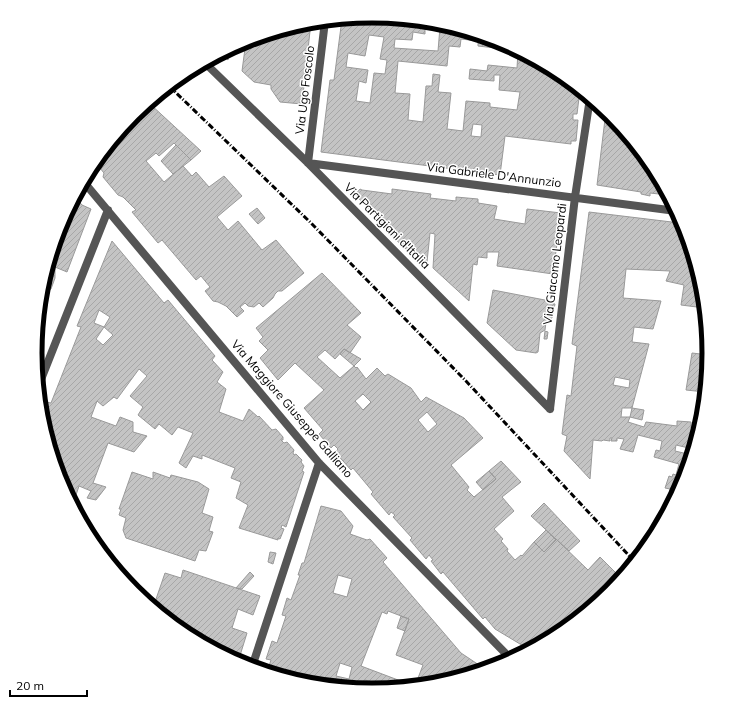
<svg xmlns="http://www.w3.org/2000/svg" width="744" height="706" font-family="Mulish,sans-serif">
	<defs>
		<pattern id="building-hatch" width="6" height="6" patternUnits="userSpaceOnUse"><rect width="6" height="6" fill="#c4c4c4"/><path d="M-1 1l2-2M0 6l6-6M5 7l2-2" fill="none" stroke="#a7a7a7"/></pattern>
	</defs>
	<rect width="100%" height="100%" fill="#fff"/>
	<!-- building -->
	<path fill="url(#building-hatch)" stroke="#999" fill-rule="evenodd" d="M372,16L438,23L505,44L504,49L478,46V41L461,39L460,47L449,46L447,66L398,61L395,93L410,94L408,120L423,122L426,86H432L433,74L440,75L438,92L451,93L447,129L463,131L466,101L490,103V107L517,110L520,92L499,90L500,75H494V81L469,79L470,69L487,71L488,65L517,68L518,51L559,73L577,87L576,89L580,90L577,114H573V120H578L576,141H571V144L505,136L500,175L321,152L330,80H334L342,19ZM425,26L440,27L438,51L394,48L395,39L412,40L413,32L425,34ZM369,35L384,37L380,59L387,60L385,74L374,73L370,103L356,101L359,81L366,83L368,70L346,67L348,53L365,56ZM473,124L482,125L481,137L471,136Z
		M306,22H311L302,104L280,102L271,89V85L254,82L242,71L246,41Z
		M230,49L228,60L221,54Z
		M149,103L201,151L191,160L174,143L159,156L156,153L146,161L164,182L183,166L192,176L196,172L209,187L224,176L242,196L217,217L228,230L238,221L262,250L276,240L304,273L282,291H278L275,294L273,298L263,307L259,303L254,307L248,306L245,303L240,307L244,311L237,317L226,306L218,302L213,301L205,291L210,287L201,276L196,280L162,240L158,243L132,212L136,210L123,197L118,195L103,177L104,173L95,162L134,115Z
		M606,111L610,115L652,166L668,195L650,193V196L641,194V192L597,185Z
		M176,145L191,160L173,174L161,161Z
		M360,189L362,190L392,194V189L431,194L430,198L456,201V197L478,199V203L497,206L494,219L525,224L527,209L561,213L553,274L497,266L499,252H487V258L478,257L477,265L473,264L469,301L433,268L435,234L430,233L427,262L410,246L407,250L379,224L382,221L355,195Z
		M75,197L82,205L91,209L67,272L55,267V278L51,289L44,294L40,307L42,287L61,224Z
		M257,208L265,218L258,224L249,214Z
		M589,212L680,223V228H685L701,283L700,295L703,296L705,308L681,305L684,285L666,281L670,271L626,269L623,298L661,301L653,329L634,327L632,342L649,344L632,408H622L621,417H630L628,422L644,427L646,422L677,426V421L691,422V428L699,430L693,449L676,445L675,451L692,455L683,482L676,496L669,495L670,489L665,488L669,476L672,477L673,474L676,475L679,464L654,457L656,450L660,451L662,441L638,435L633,452L620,449L624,439L617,438V441H611L612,438H610V441L603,440L602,441L593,440L590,479L564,451L567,436L562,434L567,395L571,396L577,346L572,344ZM615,377L630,380L629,388L613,385Z
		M112,241L164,303L168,300L215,356L212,360L223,372L217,382L226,389L219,412L243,421L249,409L258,417L259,416L272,430L276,429L283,437V440H281L284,443L287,442L294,450L293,453L294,455L296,454L302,460L301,462L304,466L302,471L304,472L286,527L282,525L281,528L284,529L280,539L278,538V540L239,528L248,505L236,498L241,482L231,478L235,468L202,455V459L193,456L186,468L179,463L193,433L178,427L172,435L159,424L155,429L138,415L143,407L130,396L147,376L139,369L117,399L114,397L103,406L97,401L91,417L116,426L120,417L133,422V432L147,436L134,452L108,443L93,483L106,487L96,500L87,498L91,491L79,486L73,504L61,482L45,432L47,427L44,426L43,422L46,414L41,413L46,402L51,403L81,327L77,326ZM99,310L110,317L104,327L94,323ZM104,327L113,335L103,345L96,339Z
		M322,273L361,313L347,325L361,337L350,353L344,349L335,359L325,350L317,357L340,378L354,366L356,368L357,367L366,379L377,368L385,376L388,374L411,388L421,402L426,397L464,418L483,438L451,465L469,487L467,490L474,497L496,479L489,471L501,461L521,482L502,497L514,511L494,529L503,539L501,541L508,549L507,551L515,560L521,555L522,556L534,542L544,552L556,539L588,570L600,557L621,578L610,591L559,633L534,647L528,642L525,647L495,629L485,617L483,619L443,572L441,574L431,561L433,560L429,555L426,559L410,540L412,538L393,517L395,515L391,512L389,515L371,494L373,492L353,468L351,470L335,452L338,449L334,445L331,448L319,434L323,430L304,408L324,390L295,363L278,380L260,358L268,350L259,341L263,337L256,328ZM363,394L371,402L363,410L355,401ZM427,412L437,424L428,432L418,420Z
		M493,290L550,301V303L555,304L552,318L546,322L545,330L540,333L538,352L536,353L516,350L487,323Z
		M545,331L548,332L547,339H544Z
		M344,349L361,359L354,366L340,354Z
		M692,353L709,355L705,392L686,390Z
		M632,408L644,410L642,420L630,417Z
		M489,471L496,479L483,490L476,482Z
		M132,472L153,479V472L170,478L171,475L198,482L209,489L202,513L213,517L209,531L213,532L206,551L199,550L195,561L126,538L123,530L126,518L119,515L121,509H119Z
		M544,503L580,541L569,551L531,516Z
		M321,506L341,511L353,526L350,534L367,540L370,539L387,558L383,562L461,653L485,669L438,684L415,686L423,665L396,655L409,619L388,611L387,614L382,612L361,666L414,686L381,689H379L380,684L365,680L363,689L306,683L267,672L271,660L266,659L272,641L277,643L286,616L282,615L287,598L291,600L300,575H298L302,563H304ZM338,575L352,579L347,597L333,593ZM340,663L352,667L349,679L336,676Z
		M546,530L556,540L544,552L534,542Z
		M90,536L101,540L99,549L92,540Z
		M270,552L276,553L273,564L268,562Z
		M183,570L260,596L253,615L238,609L232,628L247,633L238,662L201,642L203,634L187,628L185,633L172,623V621L168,619L140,596L155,602L165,573L181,578Z
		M250,572L254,576L242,589L236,588Z
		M401,616L409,619L405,631L397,628Z"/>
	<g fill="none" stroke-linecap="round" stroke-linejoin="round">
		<!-- street -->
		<path stroke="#555" stroke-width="8" d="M325,21L308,163L676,211
			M204,62L308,163L550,409
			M83,181L319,463L511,659
			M38,387L108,210
			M550,409L575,197L590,98
			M252,667L319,463"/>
		<!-- rail -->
		<path stroke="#000" stroke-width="3" stroke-dasharray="6 2 1 2" stroke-linecap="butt" d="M169,86L310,222L465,380L635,562"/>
	</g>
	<g text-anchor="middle" stroke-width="3" stroke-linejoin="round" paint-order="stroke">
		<!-- street labels -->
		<g font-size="12" fill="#000" stroke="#fff">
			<text transform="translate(305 90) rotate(-83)" y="4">Via Ugo Foscolo</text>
			<text transform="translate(494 175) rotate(7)" y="4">Via Gabriele D'Annunzio</text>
			<text transform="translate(387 226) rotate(45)" y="4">Via Partigiani d'Italia</text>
			<text transform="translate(555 264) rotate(-83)" y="4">Via Giacomo Leopardi</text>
			<text transform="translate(292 409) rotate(49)" y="4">Via Maggiore Giuseppe Galliano</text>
		</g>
	</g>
	<!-- crop -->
	<path d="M0 0H744V706H0ZM42 353a330 330 0 1 1 660 0a330 330 0 1 1-660 0Z" fill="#fff" fill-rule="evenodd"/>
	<path fill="none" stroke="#000" stroke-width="5" d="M42 353a330 330 0 1 1 660 0a330 330 0 1 1-660 0Z"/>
	<!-- scale -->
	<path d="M10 690v6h77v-6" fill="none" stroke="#000000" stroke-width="2"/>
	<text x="16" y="690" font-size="12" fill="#000000" stroke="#ffffff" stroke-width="3" paint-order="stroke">20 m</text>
</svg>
